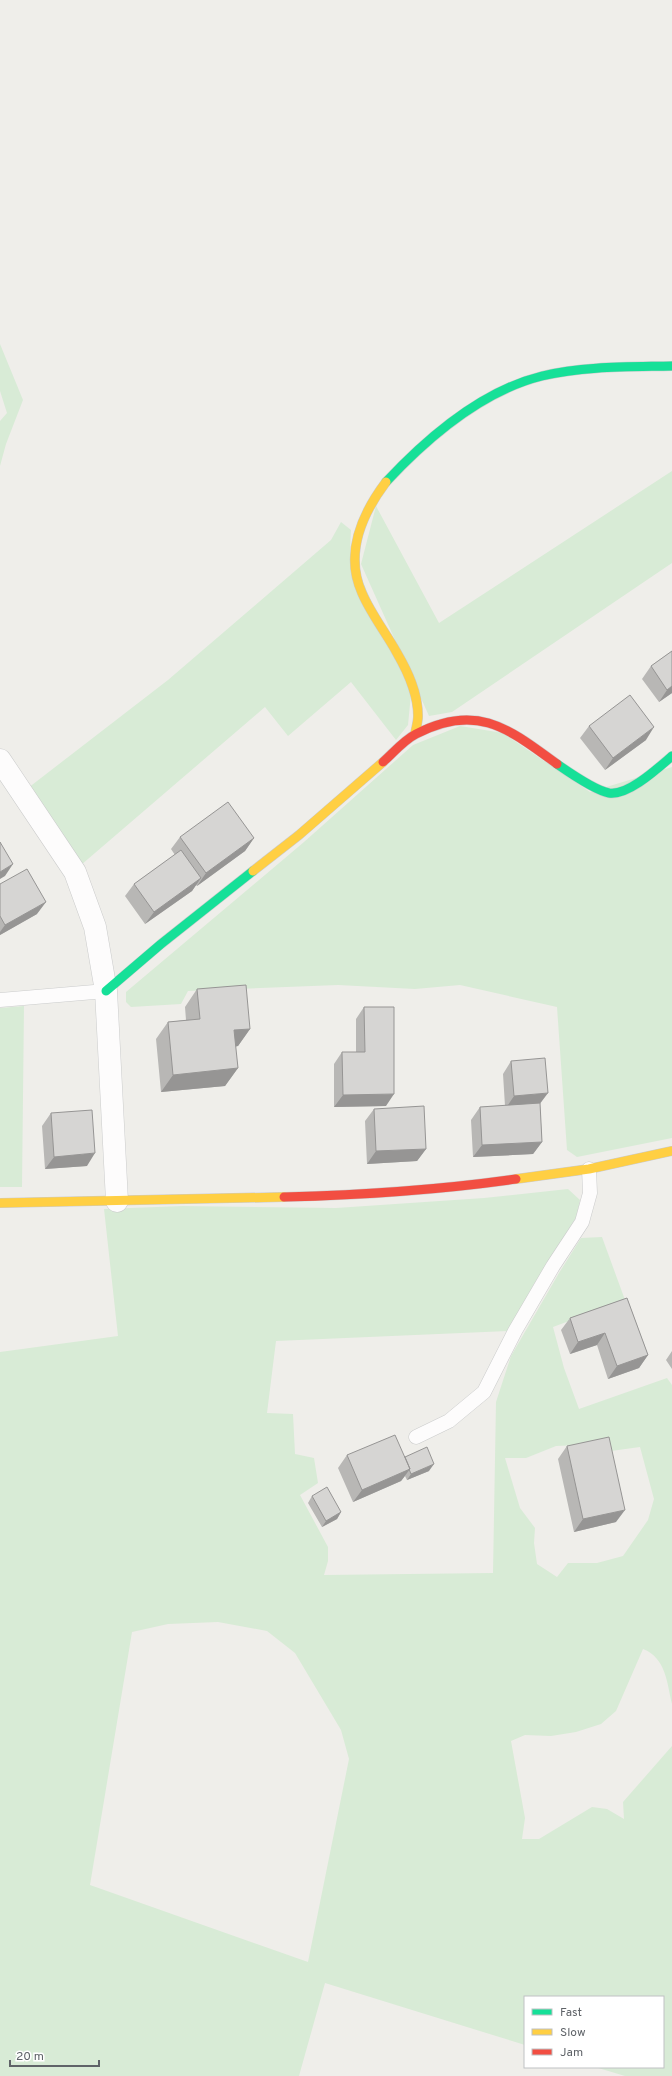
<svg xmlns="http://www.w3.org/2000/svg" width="672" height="2076" font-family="Overpass,sans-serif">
	<rect width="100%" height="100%" fill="#efeeea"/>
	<!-- green -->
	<path fill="#d8ebd6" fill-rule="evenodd" d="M0,344L23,400L6,444L0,466V421L7,413L0,391Z
		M672,471V563L452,712L429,716L361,564L376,506L439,623Z
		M341,522L351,530L350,552L411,694L408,725L396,740L351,682L288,736L265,707L81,865L28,788L168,680L331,540Z
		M460,726L503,733L590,792L672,767V1138L577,1157L567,1150L557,1007L460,985L415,989L338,985L188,991L181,1004L131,1007L126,1002V992L304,842L413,745Z
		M24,1006L22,1187H0V1008Z
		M568,1189L580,1200L577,1216L534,1284L508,1331L276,1341L267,1413L293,1414L295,1454L314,1458L318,1483L300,1495L328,1547V1561L324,1575L493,1573L496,1402L511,1356L559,1273L581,1238L602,1237L625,1300L553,1327L564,1368L579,1409L667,1378L672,1385V1704C667,1683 666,1658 643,1649L616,1711L601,1724L576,1732L551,1736L525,1735L511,1741L525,1818L522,1839H539L592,1807L607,1809L624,1819L623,1802L672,1746V2076H625L595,2067H663V1997H525V2045L325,1983L299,2076H0V1352L118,1336L104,1209L183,1206L336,1208L484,1198ZM580,1445L611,1451L640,1447L654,1499L648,1520L623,1556L597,1563H568L557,1577L537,1564L534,1543L535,1528L520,1508L505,1458H526L556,1446ZM218,1622L267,1631L295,1653L341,1730L349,1759L308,1962L90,1885L132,1632L168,1624Z"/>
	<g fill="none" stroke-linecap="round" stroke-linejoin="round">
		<defs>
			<path id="lane" d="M0,1000L106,991
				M416,1437L449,1421L484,1392L515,1331L553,1266L582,1222L590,1193L589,1169"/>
			<path id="street" d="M0,760L75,872L95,927L106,991L117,1201"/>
			<path id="fast" d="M386,482C428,437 481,391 542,376C584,366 629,367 672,366
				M557,764C570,773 594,790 609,793C628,796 658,768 672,756
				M106,991L161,944L253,871"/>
			<path id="slow" d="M386,482C362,514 344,553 362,593C371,614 386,633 397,653C408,672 418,693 418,716C418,722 416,728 415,734
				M253,871L299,835L383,762
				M516,1179L589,1169L672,1151
				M0,1203L284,1197"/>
			<path id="jam" d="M383,762C393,753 404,740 416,734C477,702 509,729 557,764
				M284,1197C361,1195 439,1190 516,1179"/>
		</defs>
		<!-- lane casing -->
		<use href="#lane" stroke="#cbcccc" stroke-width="15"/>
		<!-- street casing -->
		<use href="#street" stroke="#cbcccc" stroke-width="23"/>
		<!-- fast casing -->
		<use href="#fast" stroke="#cacacb" stroke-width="10"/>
		<!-- slow casing -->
		<use href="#slow" stroke="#cacacb" stroke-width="10"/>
		<!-- jam casing -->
		<use href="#jam" stroke="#cacacb" stroke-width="10"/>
		<!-- lane -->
		<use href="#lane" stroke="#fdfcfc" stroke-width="14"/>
		<!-- street -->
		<use href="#street" stroke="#fdfcfc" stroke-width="22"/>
		<!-- fast -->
		<use href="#fast" stroke="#16e098" stroke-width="9"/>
		<!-- slow -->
		<use href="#slow" stroke="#ffcf43" stroke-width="9"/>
		<!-- jam -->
		<use href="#jam" stroke="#f24e42" stroke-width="9"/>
	</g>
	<!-- wall -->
	<path fill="#b8b7b5" d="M672,651V693L659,702L642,679L651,666Z
		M589,726L646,740L605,770L580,738Z
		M180,837L254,838L245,851L197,886L196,885L192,891L145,924L125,896L134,884L175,855L171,849Z
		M0,884L37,914L0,935Z
		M197,989L250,1029L238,1046L235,1047L238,1068L225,1086L161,1092L156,1039L168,1022L186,1020L185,1007Z
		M364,1007L386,1106L334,1107V1064L342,1052H356V1019Z
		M511,1061L540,1104L542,1142L533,1154L473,1157L471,1120L480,1107L505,1106L503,1074Z
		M374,1109L426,1149L417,1161L367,1164L365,1121Z
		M51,1113L87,1166L45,1169L42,1126Z
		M627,1298L648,1355L639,1368L608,1379L597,1345L570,1354L561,1330L570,1318Z
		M672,1351V1369L666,1360Z
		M567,1446L616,1522L574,1532L558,1459Z
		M347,1455L405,1457L429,1471L407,1480L405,1476L401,1481L353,1502L338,1468Z
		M312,1496L341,1512L337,1519L322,1527L308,1503Z"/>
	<!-- shaded-wall -->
	<path fill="#969594" d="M672,686V693L659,702L667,690Z
		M654,727L646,740L605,770L613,758Z
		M254,838L245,851L197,886L206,873Z
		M13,864L5,876L0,879V872Z
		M201,878L192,891L145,924L154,912Z
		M46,902L37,914L0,935V932L5,925Z
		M250,1029L238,1046L221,1048L234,1030Z
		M238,1068L225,1086L161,1092L173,1075Z
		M548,1093L539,1105L506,1108L514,1096Z
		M394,1094L386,1106L334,1107L343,1095Z
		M542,1142L533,1154L473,1157L482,1145Z
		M426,1149L417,1161L367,1164L376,1151Z
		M95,1153L87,1166L45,1169L54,1157Z
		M605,1333L597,1345L570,1354L578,1342Z
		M648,1355L639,1368L608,1379L617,1366Z
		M434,1464L429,1471L407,1480L411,1474Z
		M410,1469L401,1481L353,1502L362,1490Z
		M625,1510L616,1522L574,1532L583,1519Z
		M341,1512L337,1519L322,1527L326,1521Z"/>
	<!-- building -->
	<path fill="#d6d5d3" stroke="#969594" d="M672,651V686L667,690L651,666Z
		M630,695L654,727L613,758L589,726Z
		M228,802L254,838L206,873L180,837Z
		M0,842L13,864L0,872Z
		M181,850L201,878L154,912L134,884Z
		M27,869L46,902L5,925L0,916V884Z
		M246,985L250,1029L234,1030L238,1068L173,1075L168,1022L200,1019L197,989Z
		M364,1007H394V1094L343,1095L342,1052H365Z
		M545,1058L548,1093L514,1096L511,1061Z
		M540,1103L542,1142L482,1145L480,1107Z
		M424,1106L426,1149L376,1151L374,1109Z
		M92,1110L95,1153L54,1157L51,1113Z
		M627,1298L648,1355L617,1366L605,1333L578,1342L570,1318Z
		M395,1435L410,1469L362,1490L347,1455Z
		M609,1437L625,1510L583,1519L567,1446Z
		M427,1447L434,1464L411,1474L409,1469H410L405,1457Z
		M327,1487L341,1512L326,1521L312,1496Z"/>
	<!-- legend -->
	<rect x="524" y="1996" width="140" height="72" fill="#ffffff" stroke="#bfc1c3"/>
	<rect x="532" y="2009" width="20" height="6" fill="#16e098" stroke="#bfc1c3"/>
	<text x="560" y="2016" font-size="12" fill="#5f6368">Fast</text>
	<rect x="532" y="2029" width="20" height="6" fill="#ffcf43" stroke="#bfc1c3"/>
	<text x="560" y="2036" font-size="12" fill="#5f6368">Slow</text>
	<rect x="532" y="2049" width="20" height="6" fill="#f24e42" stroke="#bfc1c3"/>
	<text x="560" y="2056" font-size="12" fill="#5f6368">Jam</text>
	<!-- scale -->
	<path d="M10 2060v6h89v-6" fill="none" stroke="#5f6368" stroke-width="2"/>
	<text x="16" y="2060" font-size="12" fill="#5f6368" stroke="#ffffff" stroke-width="3" paint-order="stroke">20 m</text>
</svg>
